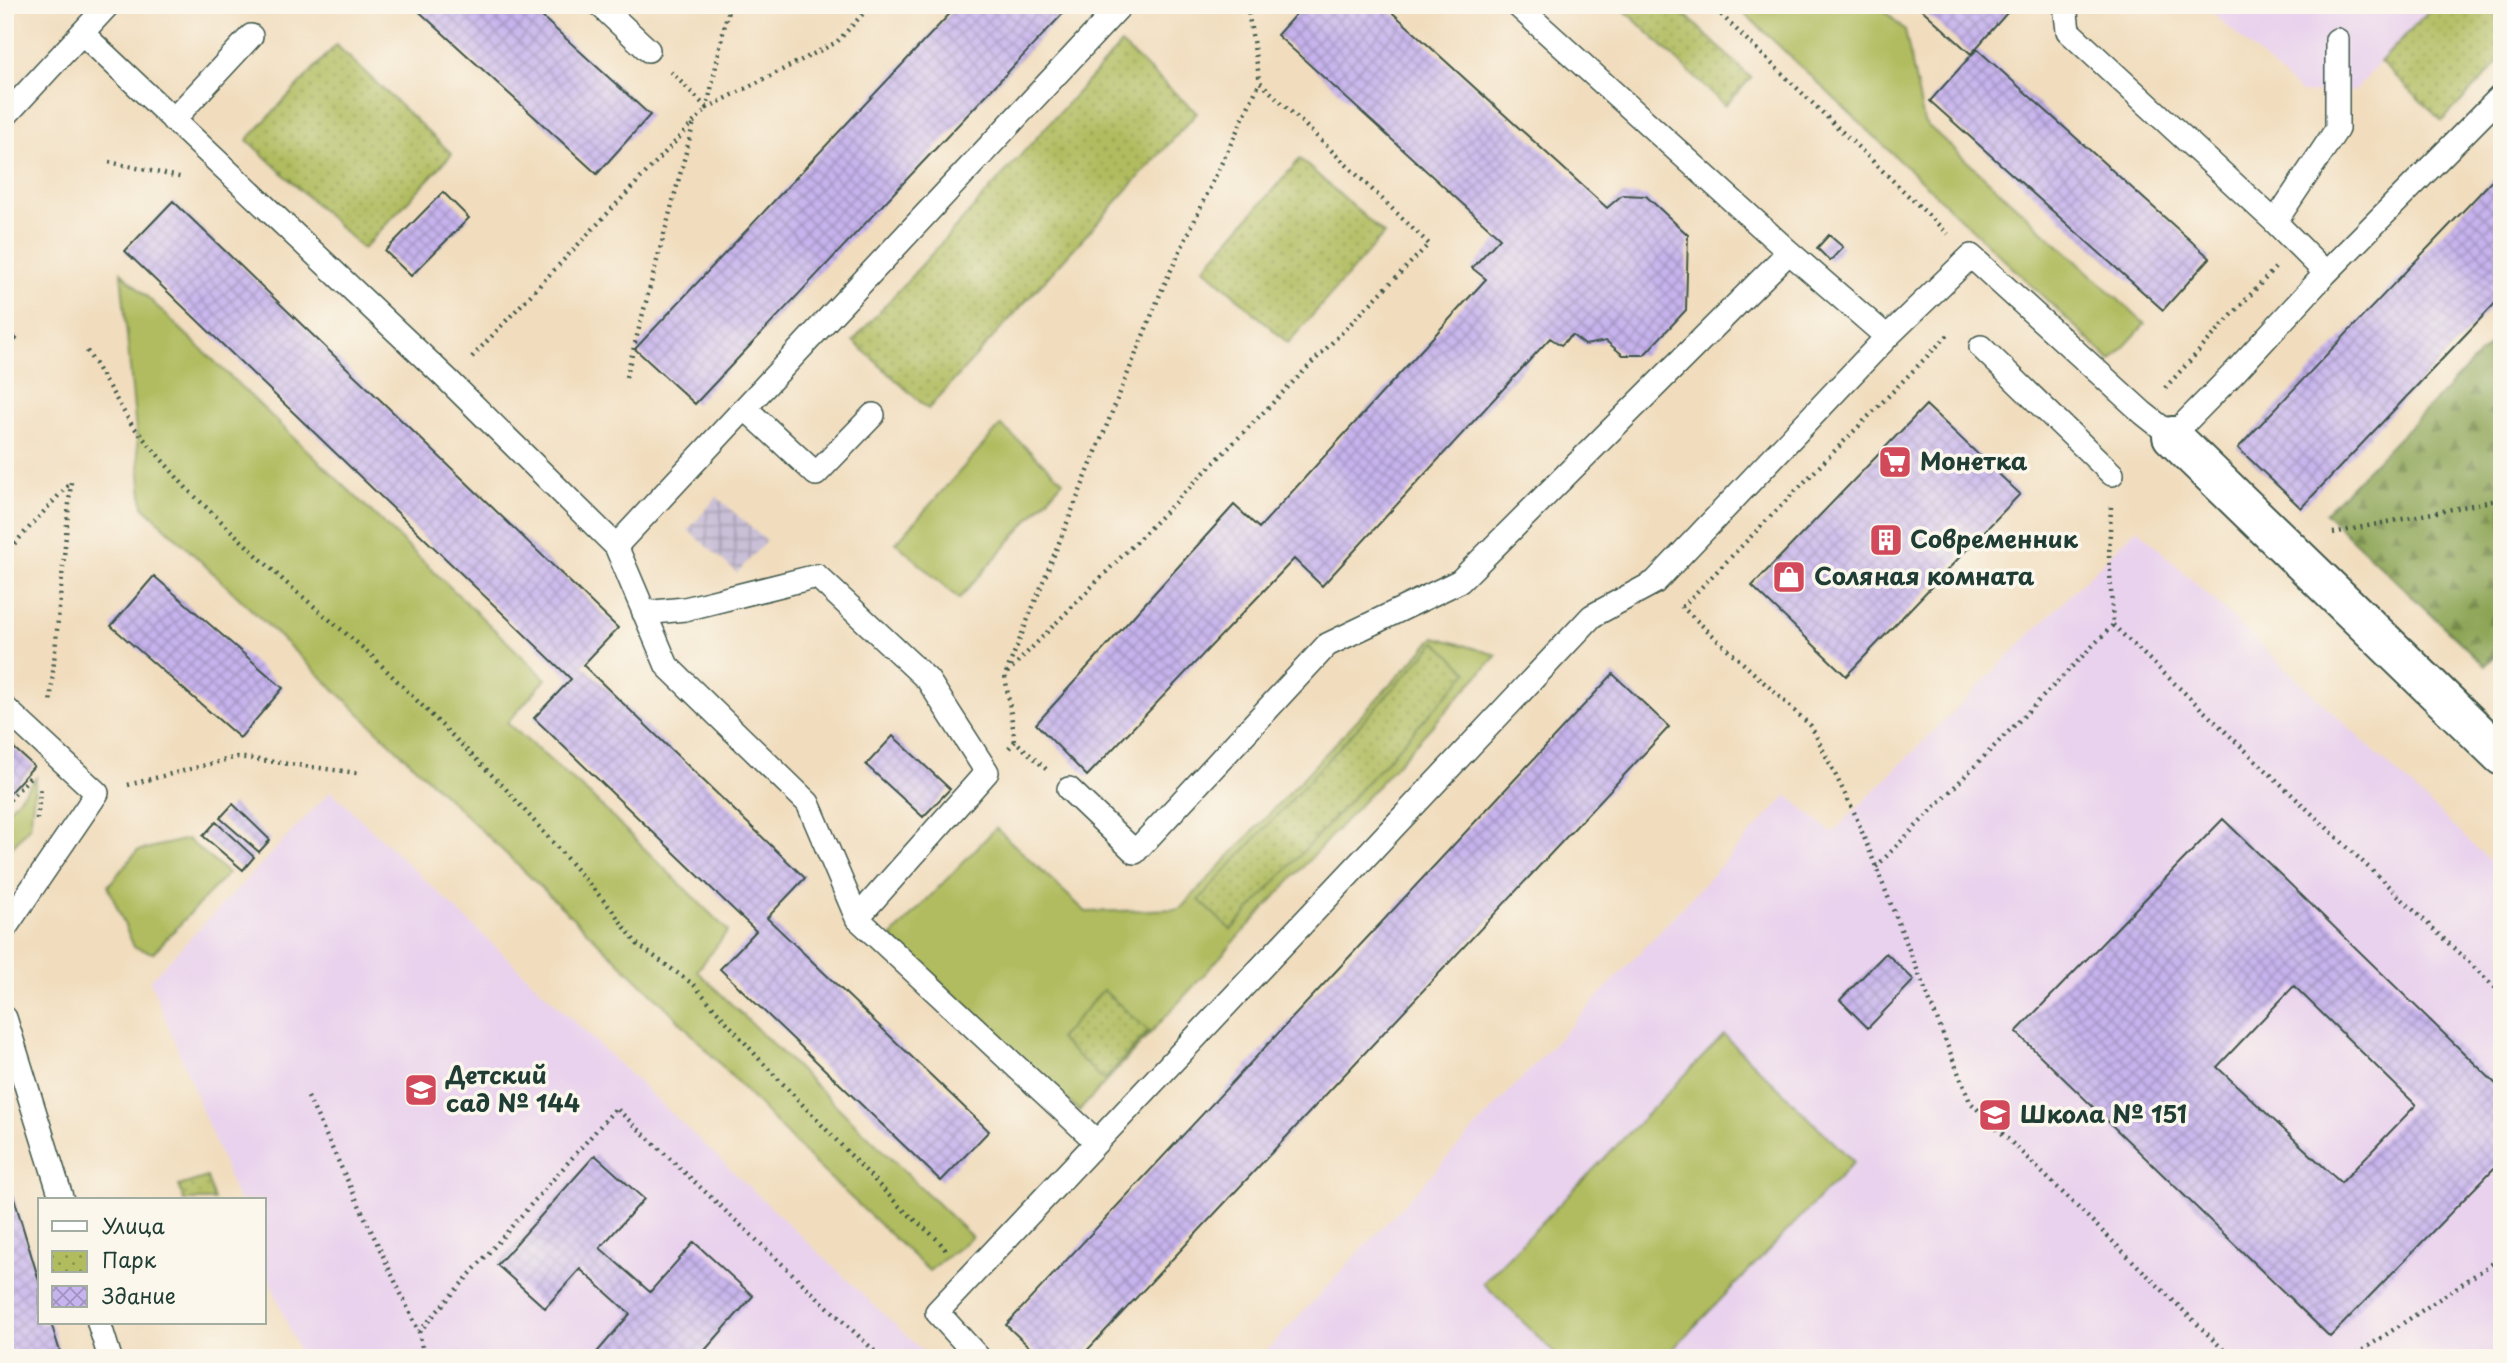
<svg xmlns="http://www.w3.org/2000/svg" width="2507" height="1363" font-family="'Playpen Sans',sans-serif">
	<defs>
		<pattern id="industrial-grid" width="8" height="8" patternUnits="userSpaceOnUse" patternTransform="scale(1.75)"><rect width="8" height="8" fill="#c9bfd7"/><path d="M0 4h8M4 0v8" fill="none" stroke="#a39caf"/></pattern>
		<pattern id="forest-firs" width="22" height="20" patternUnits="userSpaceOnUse" patternTransform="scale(1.75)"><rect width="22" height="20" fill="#8ca455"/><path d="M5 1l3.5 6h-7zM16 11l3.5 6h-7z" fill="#728747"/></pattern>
		<pattern id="park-dots" width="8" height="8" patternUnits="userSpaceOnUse" patternTransform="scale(1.75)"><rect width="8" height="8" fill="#b0bc5e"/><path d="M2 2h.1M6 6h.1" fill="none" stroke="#8f9a4e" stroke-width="1.8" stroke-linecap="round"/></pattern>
		<pattern id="building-cross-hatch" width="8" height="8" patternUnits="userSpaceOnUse" patternTransform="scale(1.75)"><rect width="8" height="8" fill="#c7b3ed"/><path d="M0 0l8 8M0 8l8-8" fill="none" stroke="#a193c1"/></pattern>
	</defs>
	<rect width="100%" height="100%" fill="#fbf7ec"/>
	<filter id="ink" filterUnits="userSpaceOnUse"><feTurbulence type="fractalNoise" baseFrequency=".0143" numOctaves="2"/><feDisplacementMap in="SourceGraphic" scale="14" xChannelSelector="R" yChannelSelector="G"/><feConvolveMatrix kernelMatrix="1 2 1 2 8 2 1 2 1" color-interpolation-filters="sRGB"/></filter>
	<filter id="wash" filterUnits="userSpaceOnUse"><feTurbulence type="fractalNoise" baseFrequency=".00686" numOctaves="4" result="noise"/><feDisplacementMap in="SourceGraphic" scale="28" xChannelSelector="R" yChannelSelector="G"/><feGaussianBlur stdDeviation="1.57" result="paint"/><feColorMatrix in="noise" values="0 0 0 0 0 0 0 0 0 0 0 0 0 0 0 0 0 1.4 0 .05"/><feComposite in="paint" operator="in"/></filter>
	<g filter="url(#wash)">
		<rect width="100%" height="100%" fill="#f1ddbe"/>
		<!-- built -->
		<path fill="#e9d2ed" d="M2204,5H2434L2380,62L2355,91L2301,93Z
			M2137,528L2502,872V1358H1260L1787,795L1832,833Z
			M331,791L912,1341L931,1358H301L264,1266V1200H238L150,980Z"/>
		<!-- industrial -->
		<path fill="url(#industrial-grid)" d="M717,497L766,541L737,573L688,530Z"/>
		<!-- grass -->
		<path fill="#b0bc5e" stroke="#687c49" stroke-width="2" d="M1736,5H1878L1905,30L1924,122L2145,324L2111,361Z
			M121,272L546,679L507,723L589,794L728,931L697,971L972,1237L929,1271L812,1161L668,1009L143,506Z
			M1001,425L1063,481L959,599L896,543Z
			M1435,637L1497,655L1079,1111L891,937L996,828L1086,912L1180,909Z
			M36,778L30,826L5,855V814Z
			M187,839L228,873L153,953L134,947L108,886L137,851Z
			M1724,1035L1854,1162L1664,1358H1560L1483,1283Z"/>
		<!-- forest -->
		<path fill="url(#forest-firs)" stroke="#567044" stroke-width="2" d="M2502,332V648L2485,666L2325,513Z"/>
		<!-- park -->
		<path fill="url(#park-dots)" stroke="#687c49" stroke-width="2" d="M1619,5H1675L1751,78L1725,106Z
			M2434,5H2502V59L2442,121L2380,62Z
			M1121,44L1197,113L928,409L853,341Z
			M336,45L452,154L363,249L247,140Z
			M1300,159L1384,234L1288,343L1204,268Z
			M1436,642L1468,672L1231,930L1199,900Z
			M1103,990L1149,1031L1104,1080L1059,1039Z
			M207,1177L214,1200H184L179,1186Z"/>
		<g id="blocks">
			<!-- building -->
			<path fill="url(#building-cross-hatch)" fill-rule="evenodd" d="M412,5H529L650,115L597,174Z
				M958,5H1071L695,404L635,349Z
				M1304,5H1384L1607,208L1622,195L1646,196L1688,235L1686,310L1644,355H1623L1606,341L1585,345L1572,335L1561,345L1550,338L1322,586L1294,559L1087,776L1036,724L1234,505L1259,528L1486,279L1472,268L1500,238L1277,35Z
				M1917,5H2014L1971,54Z
				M1977,49L2210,258L2163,310L1930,101Z
				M2502,170V296L2301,508L2238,448Z
				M443,192L469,218L411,276L385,251Z
				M173,201L618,628L583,665L805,878L767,918L989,1131L941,1181L720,969L756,931L534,718L571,679L125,251Z
				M1829,235L1843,247L1830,261L1817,248Z
				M5,328L17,339L5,351Z
				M1926,405L2020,494L1846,676L1752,586Z
				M154,576L283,688L240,738L111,626Z
				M1613,674L1669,727L1080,1358H1041L1006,1325Z
				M893,736L950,789L923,817L866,765Z
				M5,740L34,766L5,798Z
				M233,804L270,840L259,852L220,818Z
				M2223,819L2502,1090V1160L2330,1337L2016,1032ZM2294,986L2416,1105L2341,1183L2217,1067Z
				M216,822L254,857L243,870L203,836Z
				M1886,953L1914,980L1868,1028L1840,1000Z
				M595,1155L644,1199L600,1248L650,1292L694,1242L753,1296L698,1358H592L630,1314L580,1269L545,1308L497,1265Z
				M5,1168L40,1284V1323H51L62,1358H5Z"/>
		</g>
	</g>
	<g filter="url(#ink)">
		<use href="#blocks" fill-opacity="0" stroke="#3e5549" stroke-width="2"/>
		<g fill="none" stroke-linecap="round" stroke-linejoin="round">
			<defs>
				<path id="service" d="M600,5L648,50
					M1517,5L1789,252L1887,337
					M82,33L449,381L616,546L667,666L808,803L857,918L1097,1142
					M5,116L108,5
					M173,120L251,36
					M2275,222L2337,129V40
					M2326,273L2502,95
					M1981,347L2112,474
					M745,408L816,474L873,415
					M616,546L1121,5
					M644,613L685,609L817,576L928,680L987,772L857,918
					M5,708L97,793L5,928
					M1069,789L1135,852L1327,645L1460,581L1789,252
					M5,1018L62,1200
					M99,1323L110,1358
					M979,1358L937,1312L1592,616L1655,582L1887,337L1971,256L2143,413L2172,436L2234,373L2326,273L2275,222L2068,31L2065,5"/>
				<path id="minor" d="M2172,436L2502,756"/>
			</defs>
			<!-- service casing -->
			<use href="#service" stroke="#3e5549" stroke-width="26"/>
			<!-- minor casing -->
			<use href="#minor" stroke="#3e5549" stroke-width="42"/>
			<!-- path -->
			<path stroke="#3e5549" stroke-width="4.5" stroke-dasharray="2 5" stroke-linecap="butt" d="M729,5L707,108L837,42L871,5
				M1711,5L1948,234
				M109,162L184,178
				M87,351L132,425L187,489L284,581L370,654L505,788L612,910L637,944L694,985L762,1062L899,1206L938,1240L948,1253
				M472,357L707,108L671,72
				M626,377L694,122
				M2165,388L2275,268
				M2333,533L2502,499
				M5,554L71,482L50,704
				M1681,606L1811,726L1854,812L1970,1102L2232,1358
				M1682,607L1949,334
				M2113,625L2502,994
				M1006,673L1163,287L1260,82
				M1015,741L1005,675L1429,244L1260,82L1247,5
				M1009,748L1015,741L1046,769
				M128,785L237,757L357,773
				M5,805L30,777
				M37,819L41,786
				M1876,867L2113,625L2109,555L2111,506
				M308,1097L419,1332L424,1358
				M419,1332L616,1108L882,1358
				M2351,1358L2502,1257"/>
			<!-- service -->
			<use href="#service" stroke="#fff" stroke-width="23"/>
			<!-- minor -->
			<use href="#minor" stroke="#fff" stroke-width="38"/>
		</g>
	</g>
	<!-- icons -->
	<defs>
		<symbol id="supermarket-square" viewBox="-11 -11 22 22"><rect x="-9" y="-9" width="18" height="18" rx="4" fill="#d1495b" stroke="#fbf7ec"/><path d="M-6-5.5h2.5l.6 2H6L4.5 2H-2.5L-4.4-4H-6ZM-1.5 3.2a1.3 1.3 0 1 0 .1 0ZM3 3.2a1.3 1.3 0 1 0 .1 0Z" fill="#fff"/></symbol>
		<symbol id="building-square" viewBox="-11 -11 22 22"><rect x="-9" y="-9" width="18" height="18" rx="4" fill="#d1495b" stroke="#fbf7ec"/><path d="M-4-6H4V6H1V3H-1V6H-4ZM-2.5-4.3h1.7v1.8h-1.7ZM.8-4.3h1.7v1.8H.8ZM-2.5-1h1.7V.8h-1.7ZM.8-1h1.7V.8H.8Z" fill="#fff"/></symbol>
		<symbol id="shop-square" viewBox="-11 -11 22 22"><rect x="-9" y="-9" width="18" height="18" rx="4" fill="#d1495b" stroke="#fbf7ec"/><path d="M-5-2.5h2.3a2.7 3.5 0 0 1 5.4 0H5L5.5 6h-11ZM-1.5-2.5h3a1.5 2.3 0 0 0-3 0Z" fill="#fff"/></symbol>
		<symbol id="school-square" viewBox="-11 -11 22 22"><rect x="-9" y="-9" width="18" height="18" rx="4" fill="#d1495b" stroke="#fbf7ec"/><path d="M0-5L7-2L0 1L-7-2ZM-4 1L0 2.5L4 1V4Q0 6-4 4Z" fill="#fff"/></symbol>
	</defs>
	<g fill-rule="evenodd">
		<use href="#supermarket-square" x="1876" y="443" width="38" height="38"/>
		<use href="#building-square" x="1867" y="521" width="38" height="38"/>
		<use href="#shop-square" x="1770" y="558" width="38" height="38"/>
		<use href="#school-square" x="402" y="1071" width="38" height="38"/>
		<use href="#school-square" x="1976" y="1096" width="38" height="38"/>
	</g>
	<g text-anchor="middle" stroke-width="7" stroke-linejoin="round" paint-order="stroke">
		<!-- poi labels -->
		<g font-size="24" font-weight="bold" fill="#1f3d34" stroke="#fbf7ec" text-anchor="start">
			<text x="1920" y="470">Монетка</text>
			<text x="1910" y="548">Современник</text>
			<text x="1814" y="585">Соляная комната</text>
			<text x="446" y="1084">Детский<tspan x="446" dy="28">сад № 144</tspan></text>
			<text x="2020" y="1123">Школа № 151</text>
		</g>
	</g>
	<!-- margin -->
	<rect width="2507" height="1363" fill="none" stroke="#fbf7ec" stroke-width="28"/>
	<!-- legend -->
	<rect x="38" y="1198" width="228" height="126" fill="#fbf7ec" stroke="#a3ada2" stroke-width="2"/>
	<rect x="52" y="1221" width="35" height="10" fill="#ffffff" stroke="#a3ada2" stroke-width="2"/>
	<text x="102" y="1234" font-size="21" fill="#1f3d34">Улица</text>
	<rect x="52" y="1251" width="35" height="21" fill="url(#park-dots)" stroke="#a3ada2" stroke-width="2"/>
	<text x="102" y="1268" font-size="21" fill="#1f3d34">Парк</text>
	<rect x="52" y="1286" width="35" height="21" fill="url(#building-cross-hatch)" stroke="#a3ada2" stroke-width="2"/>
	<text x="102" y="1304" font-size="21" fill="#1f3d34">Здание</text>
</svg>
